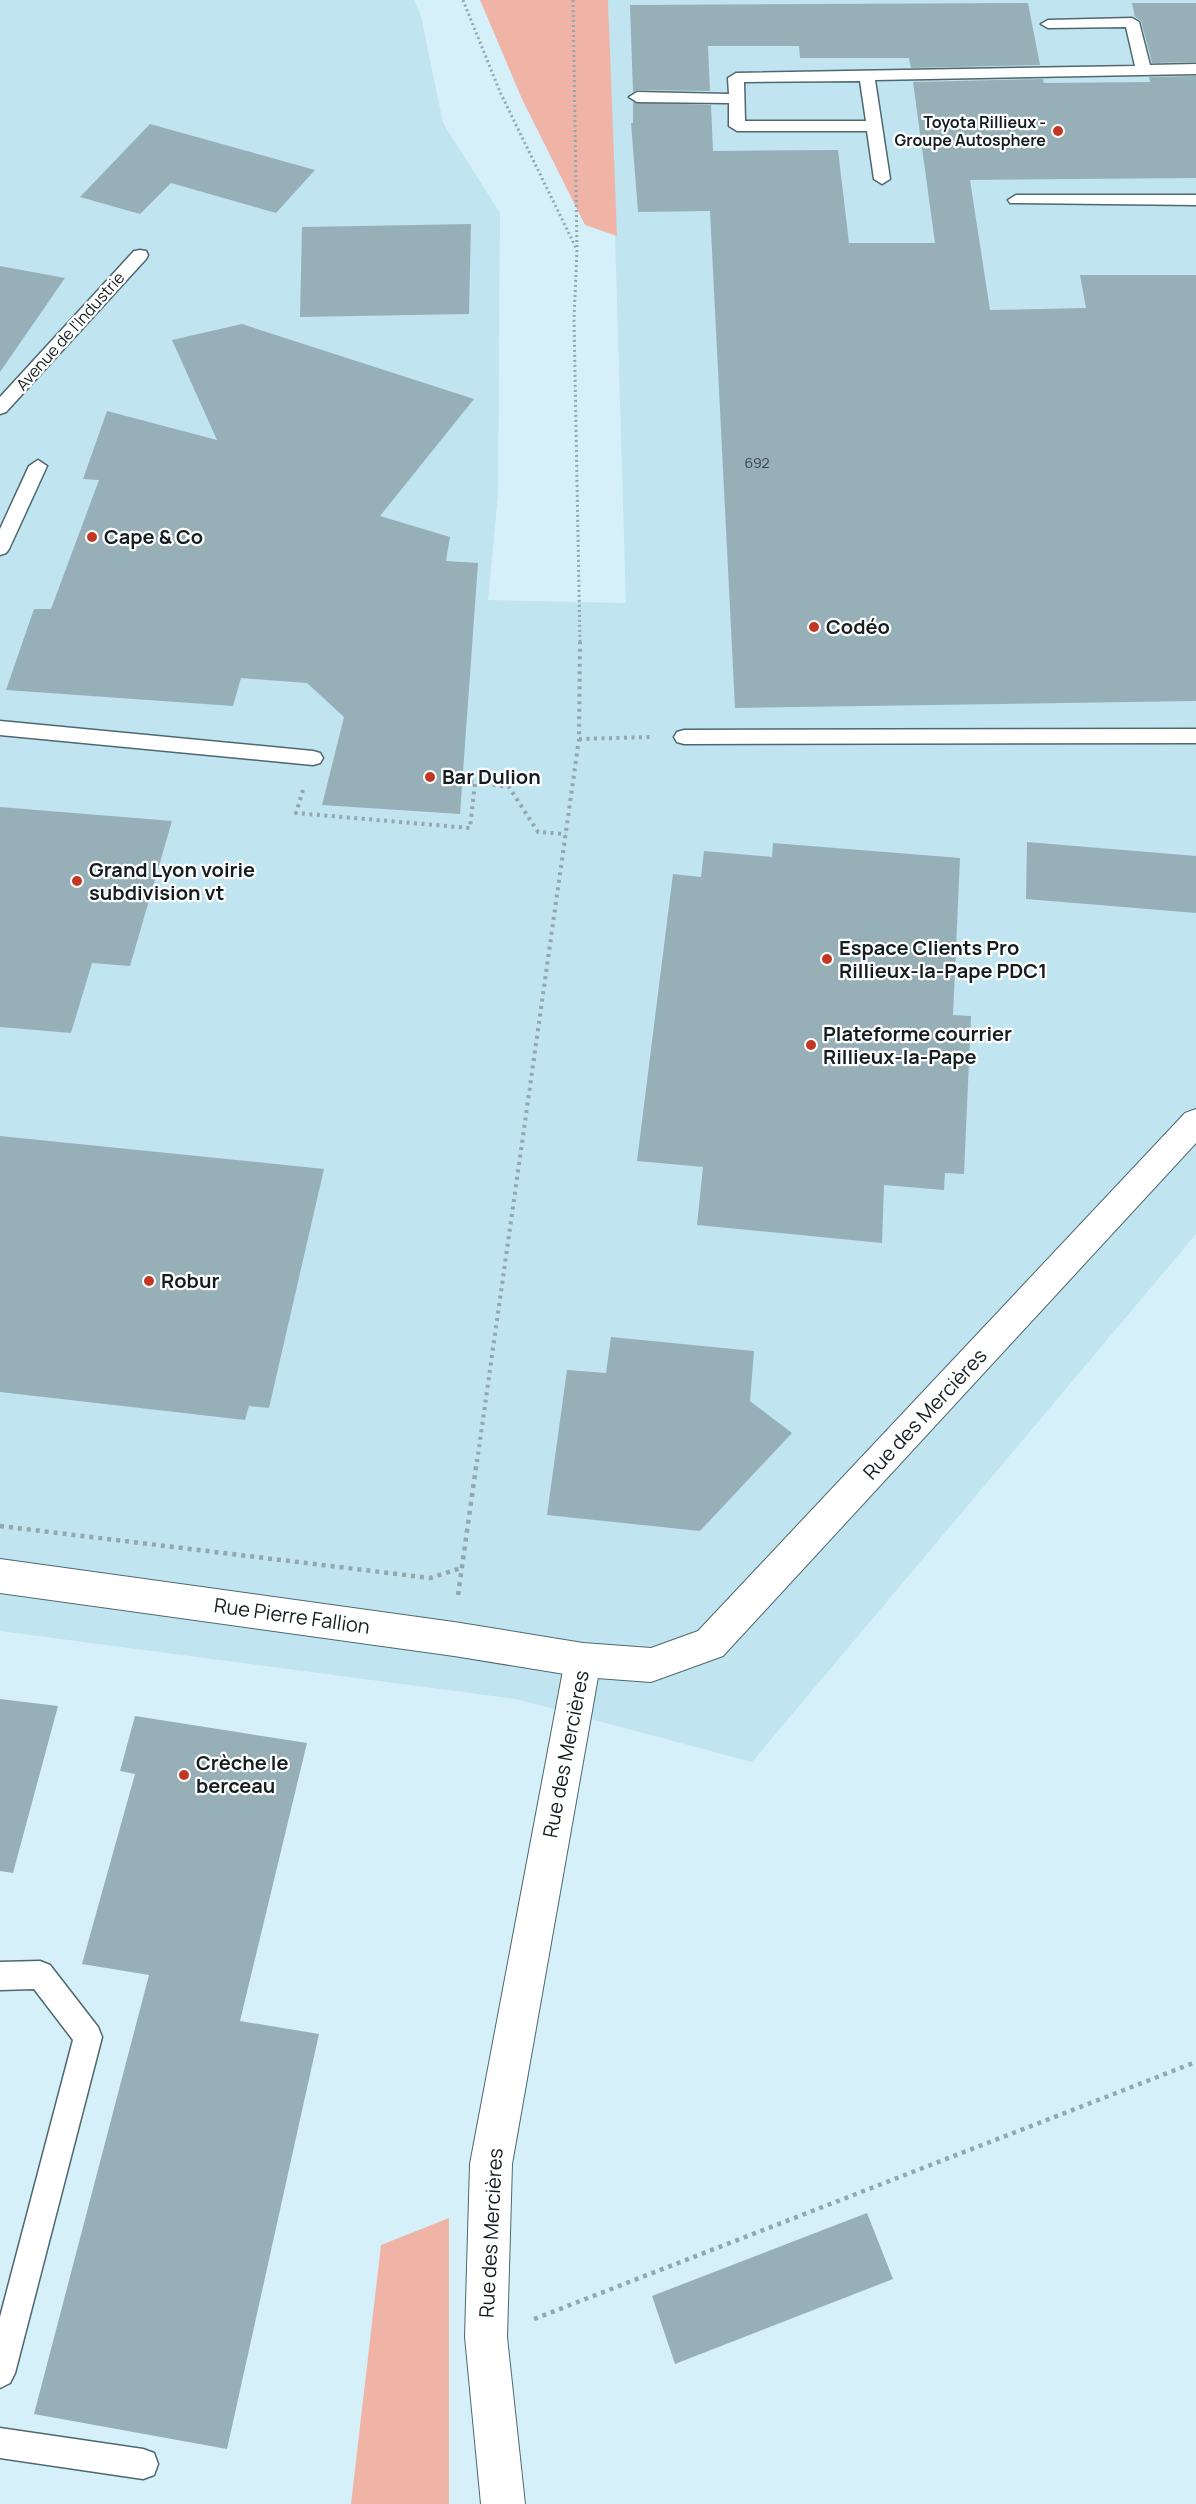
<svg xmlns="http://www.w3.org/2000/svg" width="1196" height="2504" font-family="Manrope,sans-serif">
	<rect width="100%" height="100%" fill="#d5f0f9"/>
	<!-- built -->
	<path fill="#c0e4f0" d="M0,0H414L421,16L443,123L500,213L498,494L488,600L626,603L608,0H1196V1234L752,1762L516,1699L0,1631Z"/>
	<!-- green -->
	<path fill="#f0b4a7" d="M480,0H608L617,236L585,225L522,99Z
		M449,2218V2504H351L381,2245Z"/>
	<!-- building -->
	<path fill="#97b0b8" d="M1028,3L1040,65L911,68L909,58H800L799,46H708L710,91L637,90L633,92L630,5Z
		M1132,3H1196V62L1152,63L1141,21L1135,17Z
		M1196,76V178L970,180L990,310L1086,308L1080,275H1196V701L735,708L710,211L638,212L631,123H633V102L711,105L713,151L838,150L849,243H935L913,82L1043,79L1044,83L1150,82L1149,77Z
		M150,124L315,170L276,213L171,183L140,214L80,197Z
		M471,224L469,314L300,317L302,227Z
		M0,266L65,278L0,372Z
		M242,324L474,399L380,516L450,537L446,561L478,563L460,814L322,805L344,717L307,683L241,678L233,706L6,690L34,609H51L99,480L83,479L107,411L217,440L172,340Z
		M0,807L172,821L130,966L92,963L71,1033L0,1027Z
		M1027,842L1196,856V913L1026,899Z
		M773,843L960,858L953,1015L971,1016L964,1174L945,1173L944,1190L884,1185L882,1243L697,1225L703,1167L637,1161L673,874L701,877L704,851L772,857Z
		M0,1136L324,1169L269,1408L249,1406L245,1420L0,1392Z
		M611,1337L754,1351L750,1401L792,1433L700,1531L547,1515L567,1370L606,1373Z
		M0,1699L58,1706L13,1873L0,1871Z
		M135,1716L307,1743L240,2021L319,2034L227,2449L34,2414L149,1975L82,1964L135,1774L120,1771Z
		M867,2213L893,2279L675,2364L652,2296Z"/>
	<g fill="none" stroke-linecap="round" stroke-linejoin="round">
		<defs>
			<path id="service" d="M1132,18L1139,22L1150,65L1196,64V74L875,80L890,179L882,184L874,179L867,131H737L729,126V103L637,102L629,97L637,92L729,94L728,78L736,73L1135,66L1126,27L1048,28L1041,24L1048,20ZM860,81L866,121H745L744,82Z
				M1016,195H1196V205L1010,203L1008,200Z
				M140,250L146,251L148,255L146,259L6,412L0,414V397L134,251Z
				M38,460L47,466L9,549L6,553L0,555V529L29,466Z
				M0,721L313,751L320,753L323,758L320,763L313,765L0,735Z
				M1196,729V743L684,744L677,742L674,737L677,732L684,730Z
				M40,1961L50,1965L98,2027L102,2037L15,2373L10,2383L0,2388V2317L73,2040L34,1989L0,1990V1962Z
				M0,2428L143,2449L154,2453L158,2464L154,2475L143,2479L0,2458Z"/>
			<path id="minor" d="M583,1643L596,1648L601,1660L512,2164L507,2337L525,2504H481L465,2337L470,2164L565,1660L570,1648Z"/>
			<path id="tertiary" d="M1196,1109V1143L723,1656L651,1682L583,1677L454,1656L0,1593V1559L454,1622L583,1643L651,1648L698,1631L1185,1113Z"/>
		</defs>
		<!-- service casing -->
		<use href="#service" stroke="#4f676f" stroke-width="3"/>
		<!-- minor casing -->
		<use href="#minor" stroke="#4f676f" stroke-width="2"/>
		<!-- tertiary casing -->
		<use href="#tertiary" stroke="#4f676f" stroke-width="2"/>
		<!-- path-far2 -->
		<path stroke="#92a7ae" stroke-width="3" stroke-dasharray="2 3" stroke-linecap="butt" d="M463,0L500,92L576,248
			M573,0L577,250L574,319L580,643"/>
		<!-- path-far1 -->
		<path stroke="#92a7ae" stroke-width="4" stroke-dasharray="3 4.5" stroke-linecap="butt" d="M579,739L651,737
			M463,781L509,787L538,832L566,834
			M303,790L296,813L470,828L475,783
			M477,1462L579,739L580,642"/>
		<!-- path -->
		<path stroke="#92a7ae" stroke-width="4.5" stroke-dasharray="4 5" stroke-linecap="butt" d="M0,1526L430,1578L461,1568
			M458,1595L477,1460
			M534,2319L1196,2062"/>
		<!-- service -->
		<use href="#service" fill="#fff" fill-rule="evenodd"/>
		<!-- minor -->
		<use href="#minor" fill="#fff" fill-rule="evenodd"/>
		<!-- tertiary -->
		<use href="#tertiary" fill="#fff" fill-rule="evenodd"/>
	</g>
	<!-- markers -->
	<g fill="#c33722" stroke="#fff" stroke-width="2">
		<circle cx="1058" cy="131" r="6"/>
		<circle cx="92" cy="537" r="6"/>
		<circle cx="814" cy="627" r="6"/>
		<circle cx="430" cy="777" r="6"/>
		<circle cx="77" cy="881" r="6"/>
		<circle cx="827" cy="959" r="6"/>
		<circle cx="811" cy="1045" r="6"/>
		<circle cx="149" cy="1281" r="6"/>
		<circle cx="184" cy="1775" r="6"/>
	</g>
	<g text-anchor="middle" stroke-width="4.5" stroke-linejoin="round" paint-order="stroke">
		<!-- far-number labels -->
		<g font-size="14" fill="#354246">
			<text x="757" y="468">692</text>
		</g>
		<!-- far-poi labels -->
		<g font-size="16" font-weight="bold" fill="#141d20" stroke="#fff" text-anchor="end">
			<text x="1046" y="128">Toyota Rillieux -<tspan x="1046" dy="18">Groupe Autosphere</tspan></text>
		</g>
		<!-- far-street labels -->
		<g font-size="16" fill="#141d20" stroke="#fff">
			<text transform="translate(70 331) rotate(-48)" y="6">Avenue de l'Industrie</text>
		</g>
		<!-- poi labels -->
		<g font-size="20" font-weight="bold" fill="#141d20" stroke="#fff" text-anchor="start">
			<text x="104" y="544">Cape &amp; Co</text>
			<text x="826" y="634">Codéo</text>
			<text x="442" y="784">Bar Dulion</text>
			<text x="89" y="877">Grand Lyon voirie<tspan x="89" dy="23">subdivision vt</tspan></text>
			<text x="839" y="955">Espace Clients Pro<tspan x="839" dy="23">Rillieux-la-Pape PDC1</tspan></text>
			<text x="823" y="1041">Plateforme courrier<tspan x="823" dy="23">Rillieux-la-Pape</tspan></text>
			<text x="161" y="1288">Robur</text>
			<text x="196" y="1770">Crèche le<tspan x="196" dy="23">berceau</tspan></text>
		</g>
		<!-- street labels -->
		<g font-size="20" fill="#141d20" stroke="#fff">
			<text transform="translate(925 1414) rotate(-47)" y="7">Rue des Mercières</text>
			<text transform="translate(292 1616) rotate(8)" y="7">Rue Pierre Fallion</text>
			<text transform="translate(566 1754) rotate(-79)" y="7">Rue des Mercières</text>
			<text transform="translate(491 2233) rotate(-87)" y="7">Rue des Mercières</text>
		</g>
	</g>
</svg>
